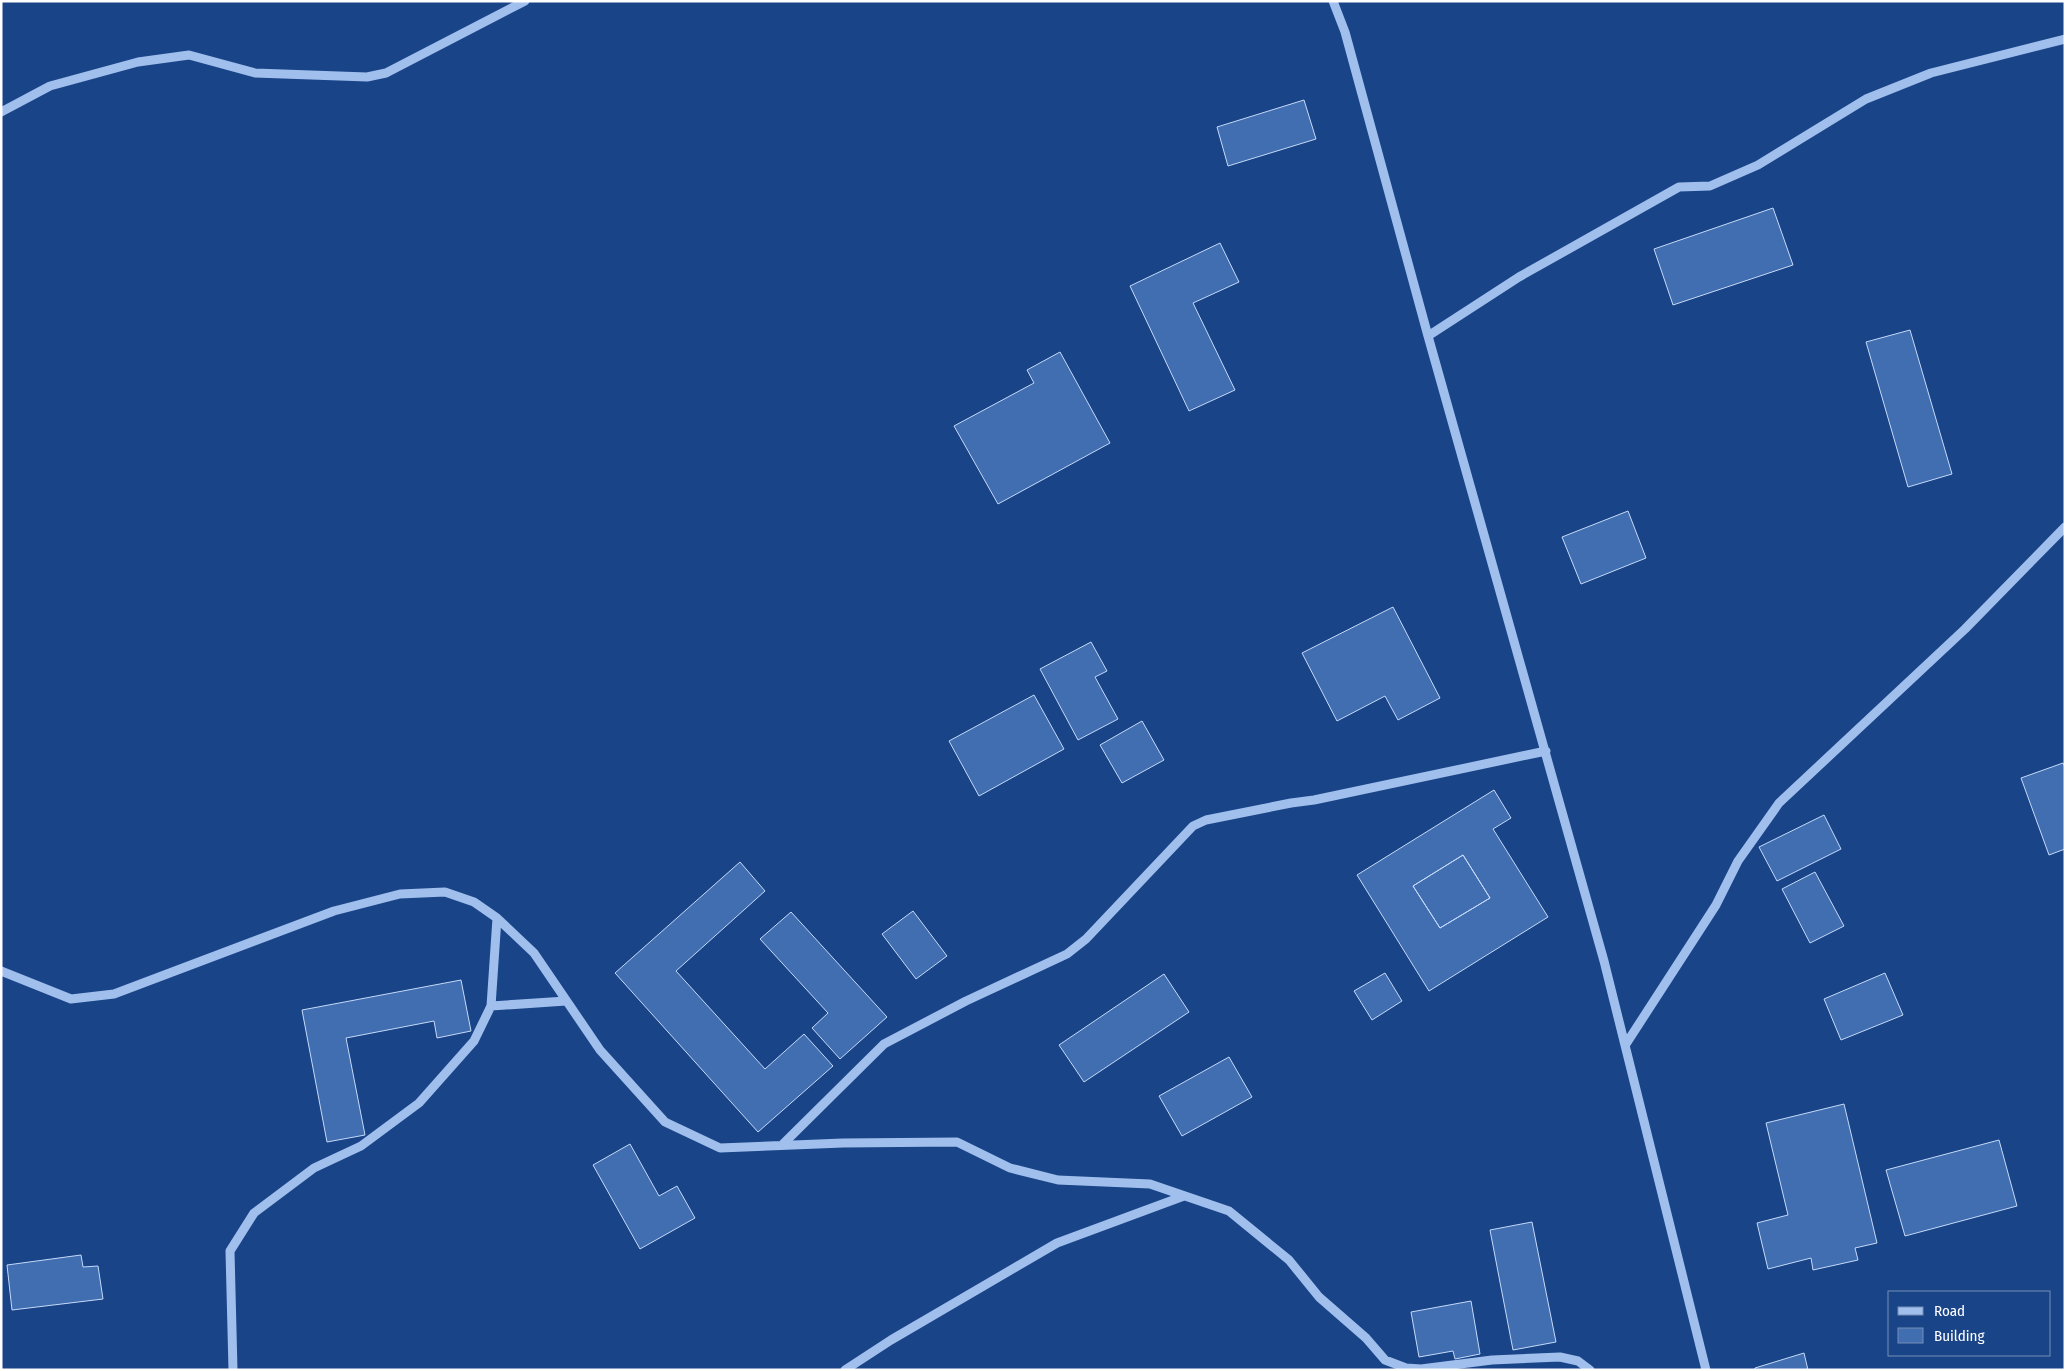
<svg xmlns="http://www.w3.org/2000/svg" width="2066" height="1371" font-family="'Fira Sans Condensed',sans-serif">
	<rect width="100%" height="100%" fill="#194487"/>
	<!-- building -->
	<path fill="#416db1" stroke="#c5daf9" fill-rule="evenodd" d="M1304,100L1316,139L1228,166L1217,127Z
		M1773,208L1793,265L1673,305L1654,249Z
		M1220,243L1239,282L1193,303L1235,390L1189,411L1130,286Z
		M1910,330L1952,474L1908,487L1866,342Z
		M1060,352L1110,443L998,504L954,426L1034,383L1027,370Z
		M1628,511L1646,558L1581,584L1562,537Z
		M1393,607L1440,698L1398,720L1385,696L1337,721L1302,653Z
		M1091,642L1107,671L1095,677L1118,719L1078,740L1040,669Z
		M1034,695L1064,749L979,796L949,741Z
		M1142,721L1164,760L1122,783L1100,745Z
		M2063,763L2065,767V849L2049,855L2021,778Z
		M1494,790L1511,818L1493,829L1548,917L1429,991L1357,875ZM1463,855L1490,898L1440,928L1413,886Z
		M1824,815L1841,849L1777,881L1759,847Z
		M1463,855L1490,898L1440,928L1413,886Z
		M740,862L765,891L676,971L765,1069L804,1034L833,1066L758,1132L615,973Z
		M1815,872L1844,926L1810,943L1782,889Z
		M913,911L947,956L916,979L882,934Z
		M791,912L887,1017L840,1059L812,1028L828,1013L760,939Z
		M1385,973L1402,1001L1372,1020L1354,991Z
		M1885,973L1903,1015L1841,1040L1824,999Z
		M1164,974L1189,1012L1084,1082L1059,1045Z
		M461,980L471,1031L437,1038L434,1021L346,1038L365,1135L327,1142L302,1010Z
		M1229,1057L1252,1097L1182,1136L1159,1096Z
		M1844,1104L1877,1243L1855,1248L1858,1260L1813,1270L1811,1258L1768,1269L1757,1223L1788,1215L1766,1123Z
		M1999,1140L2017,1206L1905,1236L1886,1170Z
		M630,1144L659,1196L677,1186L695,1218L640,1249L593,1165Z
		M1532,1222L1556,1342L1513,1350L1490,1230Z
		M81,1255L83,1267L98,1266L103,1299L12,1310L7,1265Z
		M1471,1301L1480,1354L1455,1359L1453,1351L1419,1357L1411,1312Z
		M1804,1353L1808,1370H1755V1368Z"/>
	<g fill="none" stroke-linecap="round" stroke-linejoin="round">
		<!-- minor -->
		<path stroke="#a0bfed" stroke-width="9" d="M1333,1L1345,32L1428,336L1604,961L1706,1370
			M1,112L50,86L138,62L189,55L255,73L367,77L386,73L525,1
			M1428,336L1519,277L1679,187L1710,186L1758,165L1866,99L1931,73L2065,39
			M1,971L71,999L114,994L334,911L400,894L445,892L474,902L497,918L534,953L600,1050L665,1122L720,1148L843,1143L957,1142L1010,1168L1058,1180L1150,1184L1229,1211L1289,1260L1319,1297L1366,1338L1385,1360L1406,1368L1421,1369L1492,1360L1560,1357L1578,1361L1590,1370
			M491,1006L566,1001
			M1626,1044L1716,905L1738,861L1779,803L1965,629L2065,527
			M782,1145L884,1044L966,1001L1067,954L1086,939L1193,826L1206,820L1291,803L1314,800L1546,751
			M233,1370L230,1251L254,1213L314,1168L361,1146L419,1103L474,1041L491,1006L497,918
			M845,1370L891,1340L1057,1243L1184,1196"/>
	</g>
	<!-- border -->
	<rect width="2066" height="1371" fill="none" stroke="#ffffff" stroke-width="5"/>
	<!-- legend -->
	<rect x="1888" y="1291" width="162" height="65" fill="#194487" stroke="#758fb7"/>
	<rect x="1898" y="1307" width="25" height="8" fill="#a0bfed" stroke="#758fb7"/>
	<text x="1934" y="1316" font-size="15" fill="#ffffff">Road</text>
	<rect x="1898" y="1328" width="25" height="15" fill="#416db1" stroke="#758fb7"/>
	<text x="1934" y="1341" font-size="15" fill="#ffffff">Building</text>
</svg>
